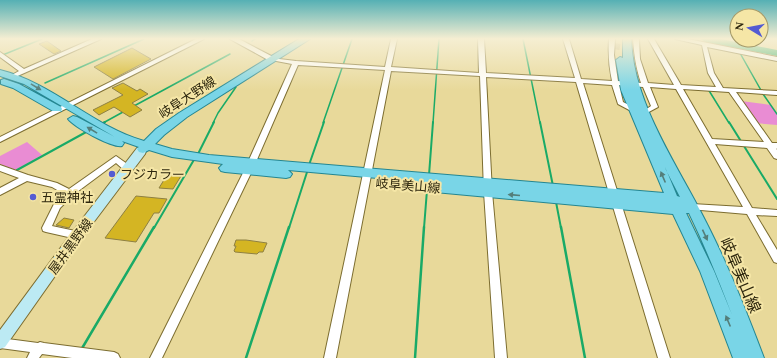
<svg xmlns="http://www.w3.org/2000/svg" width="777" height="358" font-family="Spectral,'Noto Sans JP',serif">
	<rect width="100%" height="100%" fill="#e8d99a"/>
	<!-- green -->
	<path fill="#e98cd3" d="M741,101L771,105L777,114V125L755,123Z
		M27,142L42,155L15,170L0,164V156Z"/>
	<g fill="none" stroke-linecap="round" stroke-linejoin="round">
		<!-- stream-far2 -->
		<path stroke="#19aa67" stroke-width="1.5" d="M523,39L540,123
			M252,41L255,39
			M736,46L762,92
			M0,56L42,39
			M45,83L144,39
			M708,89L729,123
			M763,94L777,114
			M134,106L230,54
			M103,123L123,112
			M213,123L218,113L236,87
			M323,123L352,39
			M433,123L439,39"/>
		<!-- stream-far1 -->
		<path stroke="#19aa67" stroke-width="2" d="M540,122L553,186
			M729,122L777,199
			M94,128L105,122
			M198,154L214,122
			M309,165L324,122
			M17,170L88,131
			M429,175L433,122
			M556,202L561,228
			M154,228L195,158
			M289,228L308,169
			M424,228L427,190"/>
		<!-- stream -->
		<path stroke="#19aa67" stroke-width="2.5" d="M561,227L585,358
			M81,350L154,227
			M246,358L289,227
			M415,358L424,227"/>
		<!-- river -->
		<path fill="#19aa67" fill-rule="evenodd" d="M701,39H721L777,50V56L705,42Z"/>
	</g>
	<!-- building -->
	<path fill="#d4b523" stroke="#8e8043" d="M47,41L61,51L54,54L39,44Z
		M132,48L151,59L113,79L94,67Z
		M123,83L137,91L140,89L148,94L132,103L142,110L130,117L114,107L99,115L93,110L123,95L112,88Z
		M167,175L181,176L173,189L159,188Z
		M136,196L167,199L159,213H154L136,242L105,238Z
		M64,218L74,220L69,228L56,225Z
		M236,240H246L267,243L263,252H259L257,254L235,252L234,251L236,246H234Z"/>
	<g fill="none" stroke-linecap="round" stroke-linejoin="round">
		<!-- minor-tunnel -->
		<path stroke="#c3b57e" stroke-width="6" stroke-dasharray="6 3" stroke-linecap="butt" d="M614,46L632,49"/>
		<defs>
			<path id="minor" d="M92,39H101L13,78L10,76L19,71L0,57V52L24,69Z
				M196,39H204L0,142V137Z
				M391,39H397L391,67L479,73L478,39H484L486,73L575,78L563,39H569L581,79L612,81C609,67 608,53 609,39H615L614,55L618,81L641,83C636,68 634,55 633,39H639L640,59L648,83L674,85L648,39H654L681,85L716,87L708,73L702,45L675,39H688L777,57V61L707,47L714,73L723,88L777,91V95L736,92L772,143H777V149L776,148L777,150V159L774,158L767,148L715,144L752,208L777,210V216L756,215L777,250V263L774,262L747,214L689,209L688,207L689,205L692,204L743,207L676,89L650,87L658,107L645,114H643L642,112L651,106L643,87L619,85L623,102L637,109L638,111L637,113H635L618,104L612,85L583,83L670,358H658L576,82L486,77L492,192L507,358H495L484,192L480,76L391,71L336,358H324L385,70L298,65L252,171L162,358H150L244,171L292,64L271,60V58L296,61L385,67ZM683,89L729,92L764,142L712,139Z
				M116,156L130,166L131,168L130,170H124L116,163L73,195L60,208L52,226L80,232L81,235L80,238L77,239L46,232L43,231L42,228L54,204L64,194L52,187L27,181L0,195V188L19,178L0,171V165L28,175L57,183L69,189Z
				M0,338L38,343L40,342L44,343L114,352L118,354L120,358H72L42,354L39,358H27L30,352L0,348Z"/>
			<path id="tertiary" d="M230,39H239L277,59L273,61H270Z"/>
			<path id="secondary" d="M141,147L145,148L146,151L145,154L81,239L5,347L0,349V330L73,231L137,148Z"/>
			<path id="primary" d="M299,39H310L187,117L164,135L155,144L172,149L209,155L664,193L621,90L616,60L620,57L623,58V39H631C634,106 678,165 707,224C729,267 747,313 764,358H733L700,271L673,214L402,189L398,187L396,184L400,180L288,170L292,174L290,177L286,178L225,172L221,171L219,168L223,164L172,157L149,150L143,153L139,152L137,149L139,147L122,141L124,143L122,146C112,148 74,127 68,119L73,116L77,117L115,137L24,84L0,76V70C53,83 92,126 144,141L156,129L179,113ZM665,167L666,170L680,197L677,196ZM686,213H689C705,246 719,281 732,315L714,271Z
				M4,79L19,84L61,107L62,109L61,111H53L13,88L1,84V80Z"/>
		</defs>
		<!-- minor casing -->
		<use href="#minor" stroke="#7c6d30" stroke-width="2"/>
		<!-- tertiary casing -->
		<use href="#tertiary" stroke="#7c6d30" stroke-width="2"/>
		<!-- secondary casing -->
		<use href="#secondary" stroke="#7c6d30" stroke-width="2"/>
		<!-- primary casing -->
		<use href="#primary" stroke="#248691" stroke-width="2"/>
		<!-- minor -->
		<use href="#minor" fill="#fff" fill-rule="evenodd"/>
		<!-- tertiary -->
		<use href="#tertiary" fill="#fff" fill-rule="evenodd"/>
		<!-- secondary -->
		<use href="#secondary" fill="#bceaf3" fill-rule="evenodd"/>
		<!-- primary -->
		<use href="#primary" fill="#79d5e7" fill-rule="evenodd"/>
	</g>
	<!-- one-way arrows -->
	<defs><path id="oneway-solid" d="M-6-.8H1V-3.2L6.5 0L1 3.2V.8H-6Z"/></defs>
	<g fill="#547e7a">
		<use href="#oneway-solid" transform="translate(36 87) rotate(31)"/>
		<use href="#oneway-solid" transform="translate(92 130) rotate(-149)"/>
		<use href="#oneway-solid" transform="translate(663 177) rotate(-113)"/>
		<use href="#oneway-solid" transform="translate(514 195) rotate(-175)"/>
		<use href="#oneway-solid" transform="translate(705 235) rotate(65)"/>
		<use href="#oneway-solid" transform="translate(728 321) rotate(-113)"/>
	</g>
	<!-- sky -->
	<linearGradient id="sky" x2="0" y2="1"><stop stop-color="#55b0b4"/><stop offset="0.43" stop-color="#f5eed2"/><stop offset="1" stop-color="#f5eed2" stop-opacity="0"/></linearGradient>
	<rect width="777" height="90" fill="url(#sky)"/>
	<!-- markers -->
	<g fill="#545bd2" stroke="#f5e6a6" stroke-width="1.5">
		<circle cx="112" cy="174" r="4"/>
		<circle cx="33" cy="197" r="4"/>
	</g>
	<g text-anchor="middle" stroke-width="4" stroke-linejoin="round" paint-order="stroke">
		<!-- street labels -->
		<g font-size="13" fill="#2e270e" stroke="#f5e6a6">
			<text transform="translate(187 97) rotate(-33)" y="5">岐阜大野線</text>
			<text transform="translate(408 185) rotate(5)" y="5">岐阜美山線</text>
			<text transform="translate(70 246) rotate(-54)" y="5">屋井黒野線</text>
		</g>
		<!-- poi labels -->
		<g font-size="13" fill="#2e270e" stroke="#f5e6a6" text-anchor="start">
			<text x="120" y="179">フジカラー</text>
			<text x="41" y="202">五霊神社</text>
		</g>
		<!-- near-street labels -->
		<g font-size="16" fill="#2e270e" stroke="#f5e6a6">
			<text transform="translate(741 275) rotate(67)" y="6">岐阜美山線</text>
		</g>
	</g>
	<!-- north arrow -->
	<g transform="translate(749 28) rotate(280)"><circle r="19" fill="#f5e6a6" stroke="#a59a69"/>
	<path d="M0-3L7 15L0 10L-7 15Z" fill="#545bd2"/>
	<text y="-6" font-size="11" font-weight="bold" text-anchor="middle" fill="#2e270e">N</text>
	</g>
</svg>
